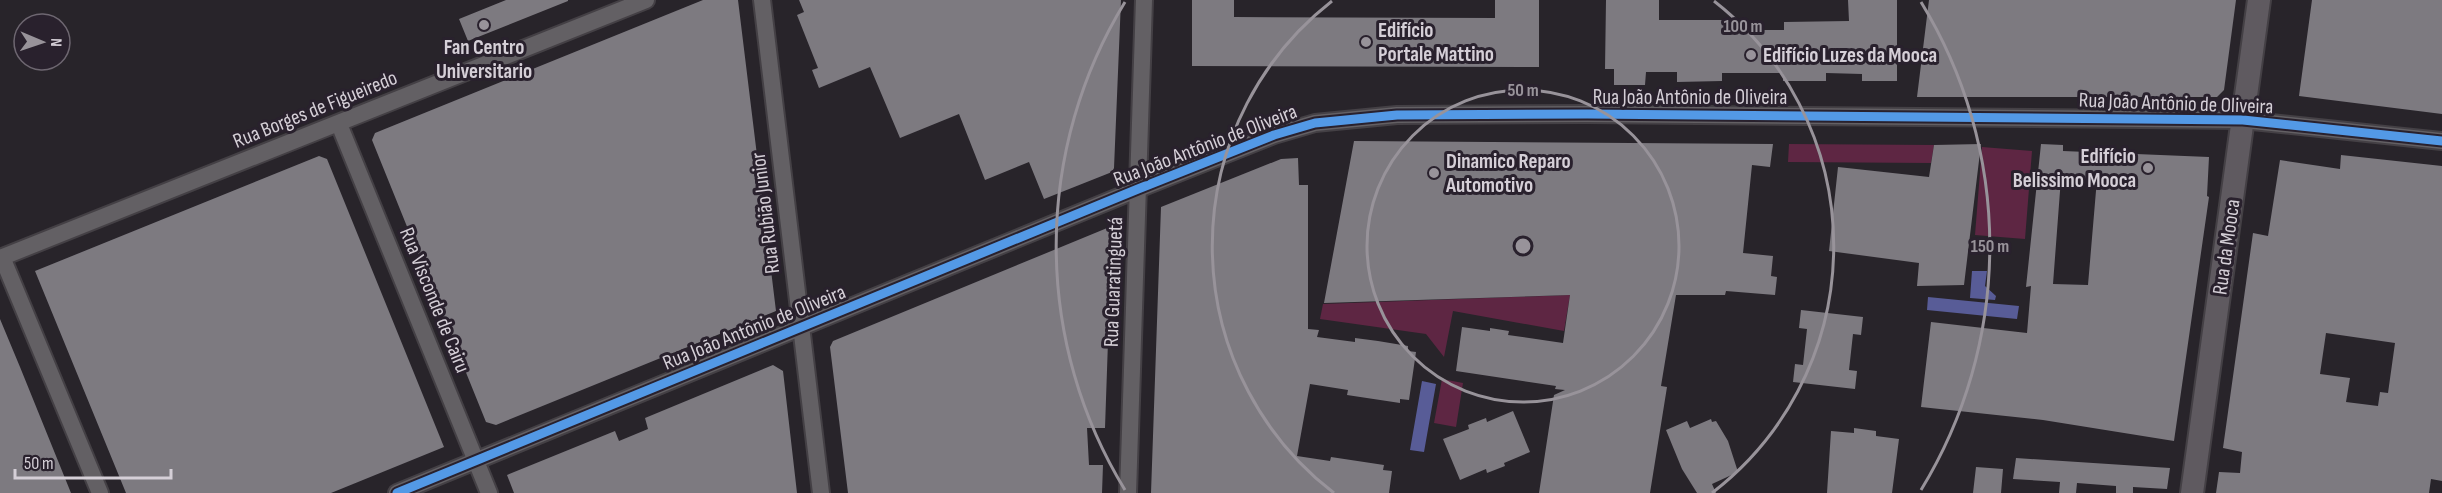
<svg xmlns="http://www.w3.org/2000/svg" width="2442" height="493" font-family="'Sofia Sans Condensed',sans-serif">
	<rect width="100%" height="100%" fill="#28242a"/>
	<!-- green -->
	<path fill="#5e2643" d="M1789,144L1934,145L1931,163L1788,162Z
		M1982,147L2032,151L2025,239L1975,235Z
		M1570,295L1564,331L1453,311L1444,357L1426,334L1320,319L1323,304Z
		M1442,379L1463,383L1456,427L1434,423Z"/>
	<!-- water -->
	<path fill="#585c97" d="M1972,271H1987L1985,286L1996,296L1995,300L1970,298Z
		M1928,297L2019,306L2017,319L1927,310Z
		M1422,381L1436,384L1424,452L1410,450Z"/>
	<!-- building -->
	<path fill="#7d7a80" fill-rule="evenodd" d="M506,0H568V1L468,41L459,19Z
		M703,0H738L776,311L496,425L486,422L372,140L375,133Z
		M799,0H1121L1114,168L1112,172L1044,199L1029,162L985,180L959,114L900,138L870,67L819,88L812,70L818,68L797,15L804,12Z
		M1192,0H1234V17L1495,18V0H1539V67L1192,66Z
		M1606,0H1659V20H1725V30H1784V22L1849,21L1848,0H1897V81H1862V74L1826,73V81H1783V73H1722V81L1677,82V72H1646L1645,85H1614V69H1605Z
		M1929,0H2236L2224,90L2217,97H1917Z
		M2312,0H2442V114L2299,96Z
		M1354,141L1773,144L1770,167L1752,165L1743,253L1773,256L1771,276L1777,277L1775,295L1726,291L1725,295H1676L1661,386L1667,387L1650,493H1539L1554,395L1565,390L1555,389L1556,386L1456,371L1462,327L1490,331V328L1509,331L1508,335L1563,343L1570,295L1324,303Z
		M1981,144L1964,285L1917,286L1919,263L1829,251L1838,167L1929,177L1934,145Z
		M2041,144L2063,145V151L2209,157L2207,196L2209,197L2174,441L2043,420L1921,407L1931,322L2027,333L2031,286L2026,287ZM2061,178L2097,179L2088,285L2053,284Z
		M2341,155L2442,166V481L2431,479L2429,493H2216L2219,472L2240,473L2242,452L2223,448L2253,233L2268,236L2280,160L2340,169ZM2326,333L2395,343L2388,393L2380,392L2378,406L2346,402L2350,378L2320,374Z
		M319,156L327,159L444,447L331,493H126L35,271Z
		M1298,158L1299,185H1308V329L1319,330L1317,337L1355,342V338L1378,341L1408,346V351L1416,352L1409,400L1400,399V403L1347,395L1348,390L1310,384L1297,456L1330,461L1331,457L1384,465L1383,470L1392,471L1389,493H1151L1161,207L1281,159Z
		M1112,226L1105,428H1087L1089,465H1103L1102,493H848L830,347L833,341Z
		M1801,310L1863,317L1861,335L1853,334L1849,370L1857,371L1855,389L1793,382L1795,364L1803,365L1807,329L1799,328Z
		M0,319L20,367L71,493H0Z
		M773,365L783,371L797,493H514L507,475L615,431L619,441L648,429L645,418Z
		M1513,411L1530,452L1504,463L1505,466L1487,473L1486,469L1460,480L1443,439L1469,429L1468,425L1486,418L1487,422Z
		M1711,419L1712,422L1716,421L1728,441L1738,472L1712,484L1716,493H1697L1682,469L1666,430L1687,421L1690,428Z
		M1854,428L1876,431V436L1899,439L1892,493H1827L1831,431L1854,433Z
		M2016,458L2170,468L2167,489L2133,487V493H2116V486L2077,483L2076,493H2059L2060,482L2013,479Z
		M1976,467L2003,469L2001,493H1973Z"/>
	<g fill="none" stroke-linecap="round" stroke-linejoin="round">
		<defs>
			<path id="street" d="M762,0L821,493
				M339,124L489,493
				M2,257L100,493
				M0,258L646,0
				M397,493L1138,189L1274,135L1315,123L1397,115L1587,114L2243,120L2442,141
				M1128,493L1144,0"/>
			<path id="secondary" d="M2192,493L2259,0"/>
		</defs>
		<!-- street casing -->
		<use href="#street" stroke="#444045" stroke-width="20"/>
		<!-- secondary casing -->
		<use href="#secondary" stroke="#444045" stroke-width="26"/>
		<!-- street -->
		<use href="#street" stroke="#636064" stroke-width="16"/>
		<!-- secondary -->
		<use href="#secondary" stroke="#5f5a60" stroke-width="22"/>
		<defs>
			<path id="cycleway" d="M397,493L1138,189L1274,135L1315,123L1397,115L1587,114L2243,120L2442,141"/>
		</defs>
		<!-- cycleway casing -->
		<use href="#cycleway" stroke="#29212d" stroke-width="13"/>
		<!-- cycleway -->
		<use href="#cycleway" stroke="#5399e6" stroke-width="9"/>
	</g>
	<!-- distance rings -->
	<g fill="none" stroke="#98939a" stroke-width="3">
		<circle cx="1523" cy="246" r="156"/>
		<path d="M1334 493A311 311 0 0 1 1332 1M1714 1A311 311 0 0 1 1712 493"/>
		<path d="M1125 490A467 467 0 0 1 1125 2M1921 2A467 467 0 0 1 1921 490"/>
	</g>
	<!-- markers -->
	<g fill="#98939a" stroke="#29212d" stroke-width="2">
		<circle cx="484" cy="25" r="6"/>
		<circle cx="1366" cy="42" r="6"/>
		<circle cx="1751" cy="55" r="6"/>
		<circle cx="2148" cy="168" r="6"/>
		<circle cx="1434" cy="173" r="6"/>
	</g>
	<g text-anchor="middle" stroke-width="6" stroke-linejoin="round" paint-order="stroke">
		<!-- poi labels -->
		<g font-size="21" font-weight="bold" fill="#d5cfd7" stroke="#29212d" text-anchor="start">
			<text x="1378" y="37">Edifício<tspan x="1378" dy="24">Portale Mattino</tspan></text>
			<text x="484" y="54" text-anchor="middle">Fan Centro<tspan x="484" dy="24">Universitario</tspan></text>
			<text x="1763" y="62">Edifício Luzes da Mooca</text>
			<text x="2136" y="163" text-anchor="end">Edifício<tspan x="2136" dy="24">Belissimo Mooca</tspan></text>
			<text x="1446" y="168">Dinamico Reparo<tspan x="1446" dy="24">Automotivo</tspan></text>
		</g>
		<!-- street labels -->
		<g font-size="21" fill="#d5cfd7" stroke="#29212d">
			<text x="1690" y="104">Rua João Antônio de Oliveira</text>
			<text transform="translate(2176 103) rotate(2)" y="7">Rua João Antônio de Oliveira</text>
			<text transform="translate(315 109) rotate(-22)" y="7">Rua Borges de Figueiredo</text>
			<text transform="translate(1205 145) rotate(-21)" y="7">Rua João Antônio de Oliveira</text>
			<text transform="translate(765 213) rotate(-97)" y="7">Rua Rubião Junior</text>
			<text transform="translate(2226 247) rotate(-82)" y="7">Rua da Mooca</text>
			<text transform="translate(1113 282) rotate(-88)" y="7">Rua Guaratinguetá</text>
			<text transform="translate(435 300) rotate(68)" y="7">Rua Visconde de Cairu</text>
			<text transform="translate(754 327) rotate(-22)" y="7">Rua João Antônio de Oliveira</text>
		</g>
	</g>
	<circle cx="1523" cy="246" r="9" fill="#98939a" stroke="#29212d" stroke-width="3"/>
	<g font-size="18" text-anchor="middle" font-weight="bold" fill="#98939a" stroke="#29212d" stroke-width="6" stroke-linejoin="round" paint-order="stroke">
		<text x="1743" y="32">100 m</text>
		<text x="1523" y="96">50 m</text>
		<text x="1990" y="252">150 m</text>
	</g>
	<!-- north arrow -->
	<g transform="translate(42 42) rotate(92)"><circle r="28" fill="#29212d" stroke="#6e6771" stroke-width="1.5"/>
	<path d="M0-4.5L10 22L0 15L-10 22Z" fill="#98939a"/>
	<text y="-9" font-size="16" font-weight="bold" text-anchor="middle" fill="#d5cfd7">N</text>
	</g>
	<!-- scale -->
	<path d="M15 469v9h156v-9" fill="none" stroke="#d5cfd7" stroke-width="3"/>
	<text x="24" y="469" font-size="18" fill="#d5cfd7" stroke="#29212d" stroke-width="4.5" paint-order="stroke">50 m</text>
</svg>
